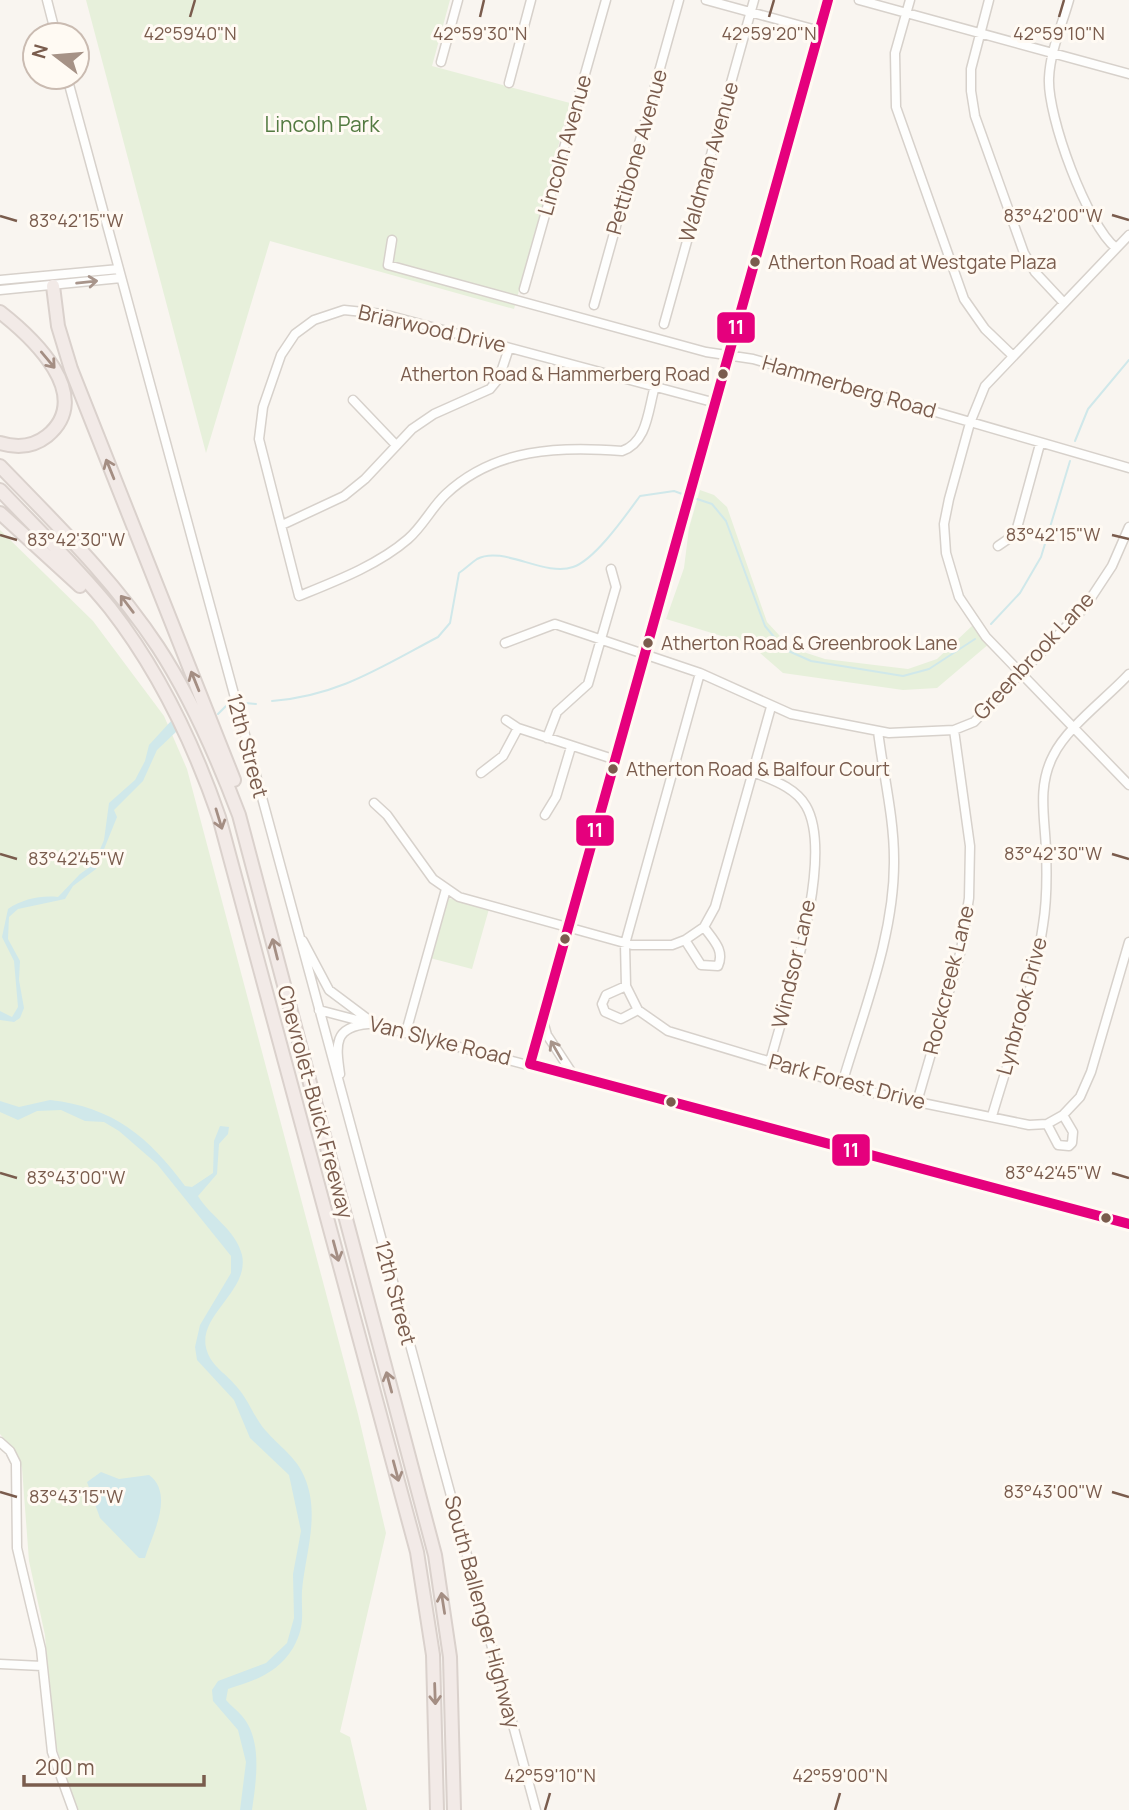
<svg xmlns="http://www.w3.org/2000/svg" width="1129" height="1810" font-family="Manrope,sans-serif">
	<rect width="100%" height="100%" fill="#f9f5f0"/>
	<!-- green -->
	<path fill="#e7f0db" d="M86,0H450L432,66L570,103L514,309L270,241L206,453Z
		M700,490L714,495L727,507L767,622L791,648L825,659L908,669L937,659L973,625L990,643L937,688L903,690L783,673L751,645L666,619L684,568L689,528Z
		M0,530L93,621L164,716L187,769L358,1414L386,1533L340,1732L350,1737L367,1810H78L53,1738L45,1635L29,1561L22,1468L18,1455L0,1434Z
		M449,898L489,909L472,969L430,958Z"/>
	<!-- water -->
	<path fill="#d0e8ea" d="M171,721L177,731L157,750L143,781L114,810L117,817L96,869L73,886L65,899L18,909L9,917L8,939L20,961L19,980L24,1008L20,1018L14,1022L0,1020V1011L12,1017L18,1007L14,961L2,937L8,909C22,899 42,895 58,897L80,874L94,864L104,840L109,803L135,780L145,761L149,745Z
		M50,1100C113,1107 149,1137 185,1186L192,1187L213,1173L214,1141L220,1126L229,1127L228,1134L219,1144L217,1174L198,1196C210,1216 236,1230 242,1255C250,1292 195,1316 207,1351C212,1367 227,1374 237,1387C249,1400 254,1418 266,1431C278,1445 297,1458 304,1476C321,1514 305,1554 302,1591C301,1613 306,1625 293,1648C278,1673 254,1681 228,1689L226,1700C231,1706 237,1710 242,1716C263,1740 256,1782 252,1810H240L246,1762L238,1730L213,1701L212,1690L218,1681L266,1663L287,1643L294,1618L293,1574L301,1531L289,1475L250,1438L234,1400L197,1360L195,1347L200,1325L231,1273V1256L157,1164L119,1131L104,1122L85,1121L61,1110L37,1111L18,1120L0,1112V1101L19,1107Z
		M101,1472L119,1479L149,1475C175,1494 152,1535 145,1558H139L100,1518L87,1482Z"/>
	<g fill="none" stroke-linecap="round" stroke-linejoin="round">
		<!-- stream -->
		<path stroke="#d0e8ea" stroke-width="2" d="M1075,441L1088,409L1129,360
			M691,497L712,504L726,521L765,626L784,649L811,661L903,676L929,669L975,639
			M991,624L1020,593L1041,557L1070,461
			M272,701C338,696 381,667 438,637L450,623L459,573C465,569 471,563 477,559C503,545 544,577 573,567C595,560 626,515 640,496L674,491L685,495
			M245,703L256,704
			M218,714L227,705"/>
		<defs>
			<path id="minor" d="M47,0L56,35
				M706,0L820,31
				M859,0L1129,74
				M910,0L895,53L896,107L964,299L985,329L1012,355
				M989,0L971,69V91L975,116L1024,253L1035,272L1064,303
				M1069,0C1062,25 1050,52 1049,78C1047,116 1087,225 1116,248
				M441,62L458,0
				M67,77L536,1810
				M509,83L531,0
				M1129,235L985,386L970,423L949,499L944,524L946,553L959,597L986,637L1129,785
				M392,240L388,265L706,352L753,359L1129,468
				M0,280L119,269
				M524,289L606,0
				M0,290L121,278
				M594,305L679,0
				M664,324L754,0
				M655,386C648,409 648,442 622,451C560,446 495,448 446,494C432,507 423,526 408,539C378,565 336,581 299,596L259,439L263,407L281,355L295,334L314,320L344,310L383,314L716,403
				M353,400L395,444
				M282,525L344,496L365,479L412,429L434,414L490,389L499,378L509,348
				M998,546L1014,535L1017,528L1040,444
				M505,643L555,624L700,673L791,714L889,733L954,730L974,722L1085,607L1112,566L1129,527
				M700,673L625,944L626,986L638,1010L668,1031L874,1093L1029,1125L1047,1124L1063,1115L1080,1097L1091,1072L1129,942
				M506,720L518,728L616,760
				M547,738L557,712L588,684L616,587L611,569
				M753,772C772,780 795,787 806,806C836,858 785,1005 770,1062
				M481,773L503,756L518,728
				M374,803L387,815L433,879L459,897L632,945H672L685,940L704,927L715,907L771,707
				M545,815L556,797L571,747
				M685,940L701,965L718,966C725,950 713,940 704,927
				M303,941L329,990L369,1020
				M626,986L606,995L602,1004L605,1012L621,1019L638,1010
				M319,1010L1129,1224
				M543,1021L547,1035L574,1076
				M406,1032L446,889
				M530,1064L828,0
				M340,1074C336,1045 333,1027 368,1024
				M842,1084C863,1012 895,935 894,859C894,817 883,773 878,731
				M917,1102L961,950L969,898L970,846L954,730
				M992,1116C1010,1054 1034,990 1043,925C1047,901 1047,875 1046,850C1045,818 1037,787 1053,756C1067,727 1107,698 1129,674
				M1047,1124L1058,1145L1069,1146L1072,1143L1073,1132L1063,1115
				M0,1442L10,1451L16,1463L17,1548L41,1649L52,1752L73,1810
				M0,1664L42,1666"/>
			<path id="highway" d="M53,286L58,326L71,369L234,780
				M0,312C32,337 96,396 47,436C33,447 16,448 0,443
				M0,466C56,524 113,579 158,647C192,699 217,757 239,815L435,1555L450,1657L454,1810
				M0,490C37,529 76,566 110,608C159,671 193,742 219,817L417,1552L433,1655L437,1810
				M0,513L80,586"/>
		</defs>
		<!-- minor casing -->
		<use href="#minor" stroke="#d7d1cb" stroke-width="11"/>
		<!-- highway casing -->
		<use href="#highway" stroke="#dad1cc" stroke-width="16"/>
		<!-- minor -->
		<use href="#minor" stroke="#fefefd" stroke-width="8"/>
		<!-- highway -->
		<use href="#highway" stroke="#f2eae7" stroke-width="12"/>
		<defs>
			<path id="bus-1" d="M828,0L530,1064L1129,1224"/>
		</defs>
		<!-- bus-1 casing -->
		<use href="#bus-1" stroke="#fffaf3" stroke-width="16"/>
		<!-- bus-1 -->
		<use href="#bus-1" stroke="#e5007d" stroke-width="10"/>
	</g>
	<!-- one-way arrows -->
	<defs><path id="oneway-shaft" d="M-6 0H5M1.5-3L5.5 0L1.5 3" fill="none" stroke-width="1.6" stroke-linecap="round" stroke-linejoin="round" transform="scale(1.75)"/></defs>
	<g stroke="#a8958b">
		<use href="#oneway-shaft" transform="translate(87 282) rotate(-6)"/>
		<use href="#oneway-shaft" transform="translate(556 1050) rotate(-120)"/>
	</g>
	<g stroke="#a48e83">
		<use href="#oneway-shaft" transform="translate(48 360) rotate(50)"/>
		<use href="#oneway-shaft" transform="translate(110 469) rotate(-112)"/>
		<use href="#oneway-shaft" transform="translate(127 604) rotate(-127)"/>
		<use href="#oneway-shaft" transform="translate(195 681) rotate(-112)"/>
		<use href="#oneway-shaft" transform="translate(219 819) rotate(73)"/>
		<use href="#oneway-shaft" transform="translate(275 949) rotate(-104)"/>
		<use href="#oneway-shaft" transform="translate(336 1251) rotate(75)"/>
		<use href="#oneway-shaft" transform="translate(389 1382) rotate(-105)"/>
		<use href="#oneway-shaft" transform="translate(396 1471) rotate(75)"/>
		<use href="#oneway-shaft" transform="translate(443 1603) rotate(-99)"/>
		<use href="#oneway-shaft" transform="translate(435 1694) rotate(88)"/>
	</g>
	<!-- ticks -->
	<path fill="none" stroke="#7a5c4d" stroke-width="2.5" d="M190,17L195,0M480,17L484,0M769,17L774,0M1059,17L1064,0M1112,215L1129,220M0,216L17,221M0,535L17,540M1112,535L1129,539M0,854L17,859M1112,854L1129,859M0,1173L17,1178M1112,1173L1129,1178M0,1492L17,1497M1112,1492L1129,1497M545,1810L550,1793M835,1810L840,1793"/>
	<!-- markers -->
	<g fill="#7a5c4d" stroke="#fffaf3" stroke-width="2.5">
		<circle cx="755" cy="262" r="6"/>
		<circle cx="723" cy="374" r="6"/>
		<circle cx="648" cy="643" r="6"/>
		<circle cx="613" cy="769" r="6"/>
		<circle cx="565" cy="939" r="6"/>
		<circle cx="671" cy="1102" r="6"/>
		<circle cx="1106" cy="1218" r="6"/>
	</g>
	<g text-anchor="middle" stroke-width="6" stroke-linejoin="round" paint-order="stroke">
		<!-- bus labels -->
		<g font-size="19" fill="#7a5c4d" stroke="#fffaf3" text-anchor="start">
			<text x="768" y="269">Atherton Road at Westgate Plaza</text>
			<text x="710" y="381" text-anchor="end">Atherton Road &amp; Hammerberg Road</text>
			<text x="661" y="650">Atherton Road &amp; Greenbrook Lane</text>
			<text x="626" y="776">Atherton Road &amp; Balfour Court</text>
		</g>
		<!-- park labels -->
		<g font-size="21" fill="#537a41" stroke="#fffaf3">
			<text x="322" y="132">Lincoln Park</text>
		</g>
		<!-- street labels -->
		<g font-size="21" fill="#7a5c4d" stroke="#fffaf3">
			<text transform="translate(565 145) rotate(-74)" y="7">Lincoln Avenue</text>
			<text transform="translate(637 152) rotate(-74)" y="7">Pettibone Avenue</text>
			<text transform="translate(709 162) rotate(-74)" y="7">Waldman Avenue</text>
			<text transform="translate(432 329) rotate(13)" y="7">Briarwood Drive</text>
			<text transform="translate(849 387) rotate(16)" y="7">Hammerberg Road</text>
			<text transform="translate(1034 656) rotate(-47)" y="7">Greenbrook Lane</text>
			<text transform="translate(247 746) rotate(75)" y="7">12th Street</text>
			<text transform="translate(794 964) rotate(-77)" y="7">Windsor Lane</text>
			<text transform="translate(949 980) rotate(-76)" y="7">Rockcreek Lane</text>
			<text transform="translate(1022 1006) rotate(-75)" y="7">Lynbrook Drive</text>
			<text transform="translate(440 1041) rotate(14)" y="7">Van Slyke Road</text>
			<text transform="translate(847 1082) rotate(15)" y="7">Park Forest Drive</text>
			<text transform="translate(315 1102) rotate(75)" y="7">Chevrolet-Buick Freeway</text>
			<text transform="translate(395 1293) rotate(75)" y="7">12th Street</text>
			<text transform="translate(482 1612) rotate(75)" y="7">South Ballenger Highway</text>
		</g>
	</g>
	<g font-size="18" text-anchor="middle" fill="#7a5c4d" stroke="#fffaf3" stroke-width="6" stroke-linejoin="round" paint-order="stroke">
		<text x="190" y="40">42°59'40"N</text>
		<text x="480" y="40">42°59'30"N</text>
		<text x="769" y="40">42°59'20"N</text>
		<text x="1059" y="40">42°59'10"N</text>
		<text x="1053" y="222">83°42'00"W</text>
		<text x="76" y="227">83°42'15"W</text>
		<text x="1053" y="541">83°42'15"W</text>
		<text x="76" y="546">83°42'30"W</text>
		<text x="1053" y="860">83°42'30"W</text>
		<text x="76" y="865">83°42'45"W</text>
		<text x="1053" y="1179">83°42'45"W</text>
		<text x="76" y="1184">83°43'00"W</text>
		<text x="1053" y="1498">83°43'00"W</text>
		<text x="76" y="1503">83°43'15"W</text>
		<text x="550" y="1782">42°59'10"N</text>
		<text x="840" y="1782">42°59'00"N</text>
	</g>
	<g stroke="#fffaf3" stroke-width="2.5">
		<rect x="716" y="311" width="40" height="33" rx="7" fill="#e5007d"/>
		<rect x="575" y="814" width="40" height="33" rx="7" fill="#e5007d"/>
		<rect x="831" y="1133" width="40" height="34" rx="7" fill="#e5007d"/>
	</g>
	<g font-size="19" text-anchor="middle" font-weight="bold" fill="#fff">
		<text x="736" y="334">11</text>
		<text x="595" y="837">11</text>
		<text x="851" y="1157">11</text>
	</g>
	<!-- north arrow -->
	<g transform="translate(56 56) rotate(286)"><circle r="33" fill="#fffaf3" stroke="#cabbb1" stroke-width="2"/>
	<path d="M0-5L12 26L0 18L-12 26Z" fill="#a69286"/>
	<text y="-10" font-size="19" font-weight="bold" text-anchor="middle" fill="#7a5c4d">N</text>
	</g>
	<!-- scale -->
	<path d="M24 1775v10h180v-10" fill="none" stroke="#7a5c4d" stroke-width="3.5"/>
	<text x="35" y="1775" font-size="21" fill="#7a5c4d" stroke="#fffaf3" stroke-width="5" paint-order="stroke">200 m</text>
</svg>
